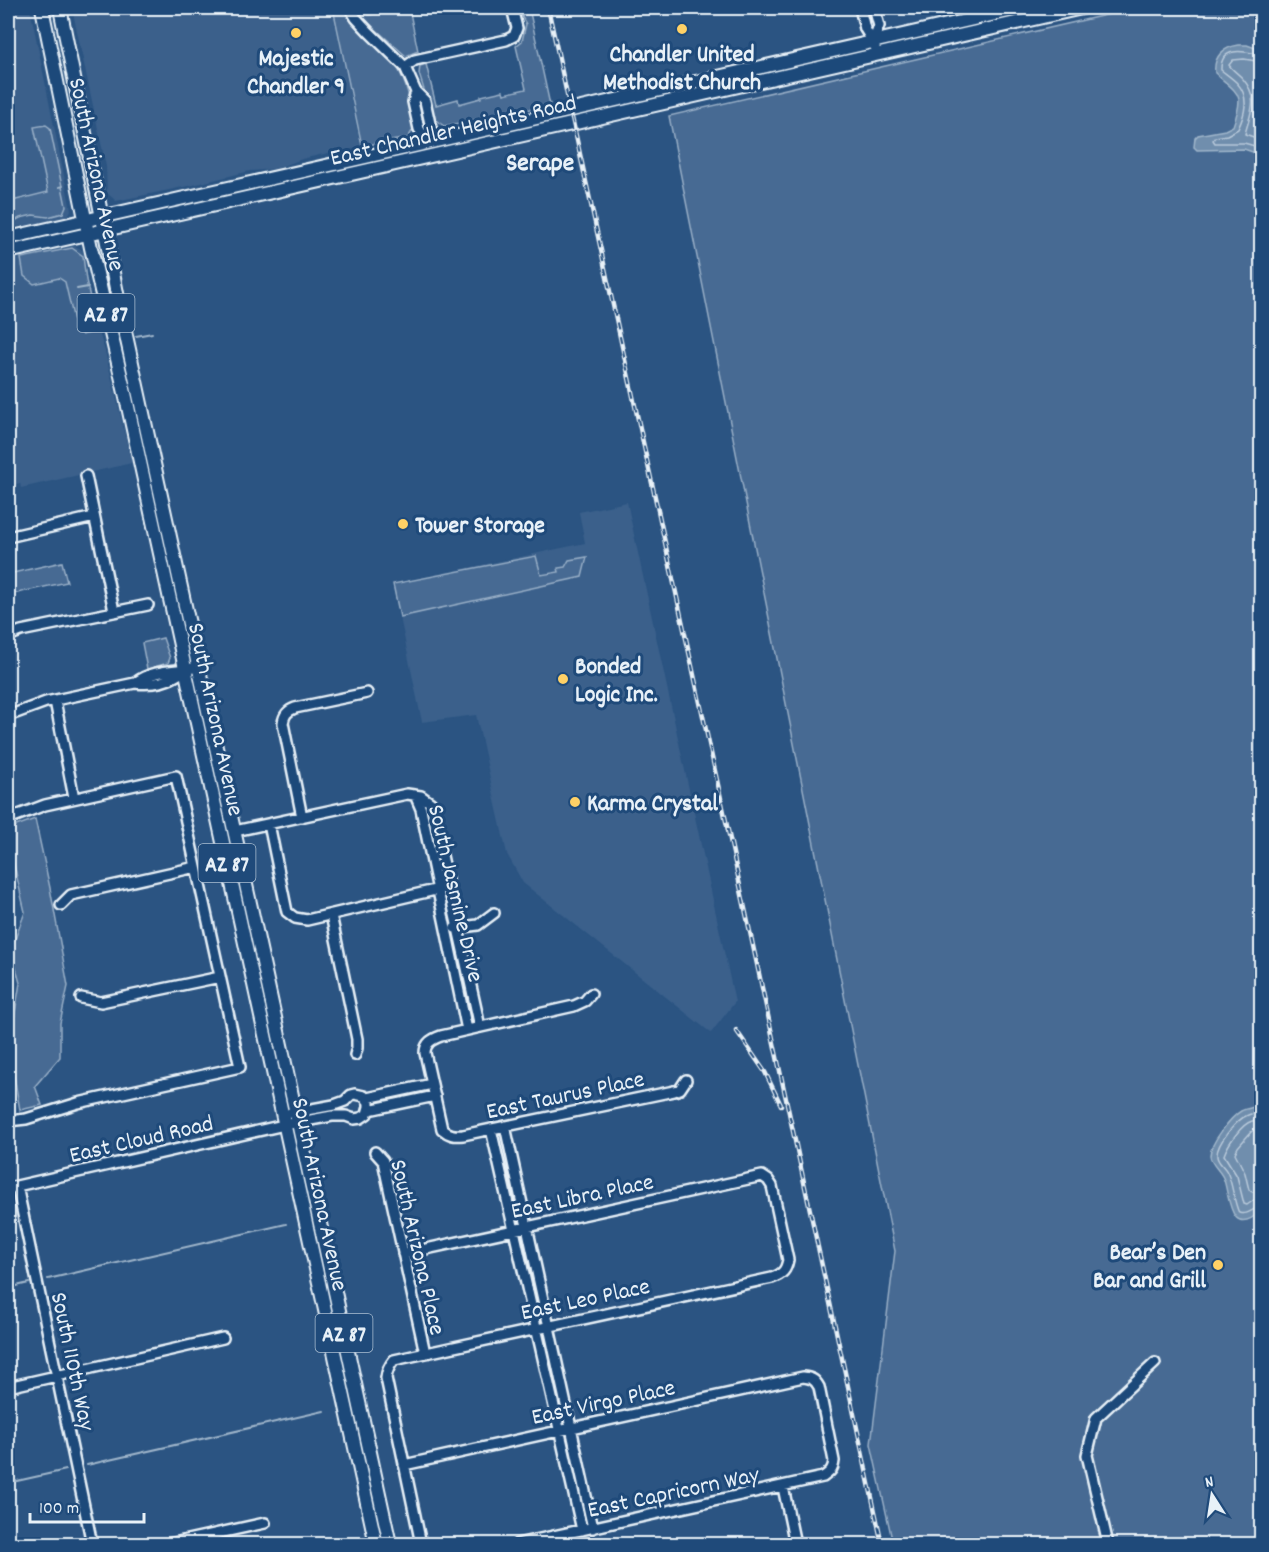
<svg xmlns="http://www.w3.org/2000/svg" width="1269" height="1552" font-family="Dekko,sans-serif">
	<rect width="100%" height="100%" fill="#2b5482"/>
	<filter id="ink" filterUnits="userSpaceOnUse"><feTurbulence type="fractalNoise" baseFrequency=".0167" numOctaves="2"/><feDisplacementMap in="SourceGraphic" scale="12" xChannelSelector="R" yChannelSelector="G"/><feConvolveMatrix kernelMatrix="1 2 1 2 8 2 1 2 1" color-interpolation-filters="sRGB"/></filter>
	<g filter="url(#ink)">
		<!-- built -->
		<path fill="#3a608b" d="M8,8H30L71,210L68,216L64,219L8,228Z
			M72,8H332L361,148L337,151L302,159L275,169L250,171L193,185L116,201L107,193L106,166Z
			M75,246L81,249L85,255L86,280L96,324L105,351L132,463L21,488L20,483L8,486V261Z
			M627,502L735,1002L711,1033L523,883L507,854L476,715L422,722L393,584L585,543L579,512Z"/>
		<!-- green -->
		<path fill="#476b93" stroke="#98aec6" stroke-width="1.5" d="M333,8H344C353,33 382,46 397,67C408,85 411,106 415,126L408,138L362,146Z
			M357,8H362L369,15L409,8L418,51L406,56L363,18Z
			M519,8H529L550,105L444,126L433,118L419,74L420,66L426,64L436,105L458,99L459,104L481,98V96L503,91L504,94L526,89L516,46L522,41L526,24L523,19Z
			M1136,8H1261V1544H893L871,1444L895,1251L669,116Z
			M46,125L50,128L66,206L63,213L48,217L33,215L20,218L8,225V202L48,192L34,127Z
			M72,248L83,256L86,280L96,324L95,332L82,335L76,329L65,282L59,278L34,284L24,276L21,258Z
			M536,556L541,575L559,572L558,568L565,567L569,560L587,557L582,577L400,617L393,584Z
			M62,562L67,582L8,595V574Z
			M163,638L170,658L168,663L147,669L142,643Z
			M35,819L50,888L68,986L60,1023V1057L35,1086L42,1105L20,1110L9,1048L20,983L11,950L25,912L8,839V829Z"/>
		<!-- water -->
		<path fill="#708ead" stroke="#a0b6cb" stroke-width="1.5" d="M1239,45H1247L1261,50V155L1244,149L1197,150L1194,147L1195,138L1198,135L1225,130L1233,126C1245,92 1239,95 1215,73C1213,56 1224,47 1239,45Z
			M1254,1107L1261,1109V1211C1230,1239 1230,1199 1224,1180C1221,1171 1211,1165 1210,1156C1210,1143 1231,1117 1241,1111C1245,1109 1250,1108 1254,1107Z"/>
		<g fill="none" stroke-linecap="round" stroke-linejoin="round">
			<!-- shore -->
			<path stroke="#b8c9da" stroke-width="1.5" d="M1262,55C1247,52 1220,44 1221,70C1226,74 1232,78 1237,83C1250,97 1245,114 1238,129L1227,135L1215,137L1213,140L1215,143H1244L1262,148
				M1262,62L1244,59L1233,60L1229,65C1233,71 1239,74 1243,79C1260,99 1250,113 1245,134L1262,140
				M1262,1114C1257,1113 1252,1113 1248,1115C1237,1119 1216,1144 1217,1156C1217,1162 1224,1166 1227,1172C1233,1184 1233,1200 1239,1213C1249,1216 1253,1207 1262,1207
				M1262,1121C1260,1121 1254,1121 1252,1121C1241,1124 1227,1146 1224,1155L1237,1176L1244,1204L1247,1205L1254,1200L1262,1199
				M1262,1131L1254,1130L1251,1132L1238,1147L1235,1153L1245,1173L1249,1190L1252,1192L1262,1190"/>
			<!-- stream -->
			<path stroke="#a0b6cb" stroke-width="2" d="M59,187L63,186
				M77,289L88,287
				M136,336L152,333
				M48,1279L286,1224
				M8,1288L29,1283
				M87,1465L324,1411
				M8,1483L66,1470"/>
			<defs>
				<path id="minor" d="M350,8L356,18L369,32L405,67L416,92L425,101L431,128L428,142
					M860,8L865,29L873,42L875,47
					M873,42L879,26L874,8
					M405,67L415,60L506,40L514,36L517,28L512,8
					M416,92L413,102L419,129L428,142
					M86,476L114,611
					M8,537L94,517
					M8,636L21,631L148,605
					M135,683C155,668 175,672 199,667
					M55,701L74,798
					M8,716L46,702L135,683C155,685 169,682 185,670
					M415,795L421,809L467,1030
					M302,817L283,723C284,715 287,711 295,708L367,693
					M8,819L45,805L176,776L240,1067L78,1103L26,1119L8,1121
					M269,824L287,912L295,918L307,920L448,887
					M235,831L407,794L421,796L431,803C446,878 464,953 480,1027
					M61,905L71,895L196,867
					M331,915L357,1039V1048L355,1055
					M455,928L478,925L494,913
					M591,994L585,1001L574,1006L441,1036C432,1039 425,1043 425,1053L442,1129C449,1135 454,1136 463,1135L674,1091L680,1089L686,1080
					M81,998L101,1002L220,977
					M367,1098L432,1084
					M369,1110L435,1096
					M505,1126L593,1528
					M491,1129L582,1530
					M375,1152L383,1161L425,1353
					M17,1186L92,1544
					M8,1188L284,1125L332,1116H346L354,1119L361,1118L367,1114L369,1107V1102L364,1096L355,1094L351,1095L345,1101L334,1105L290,1113
					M403,1254L762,1176L768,1180L772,1186L788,1260C786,1270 783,1274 772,1278L394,1360C389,1366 387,1370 386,1378L421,1544
					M8,1387L223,1338
					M404,1465L803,1377C811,1378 815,1379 819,1387L834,1461C833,1470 830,1472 823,1477L517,1544
					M783,1487L795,1544
					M169,1544L265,1523
					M1108,1544L1087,1455L1096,1418L1155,1363"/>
				<path id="major" d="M42,8L91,248L125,393L376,1544
					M60,8L120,308L390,1544
					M8,238L1022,8
					M8,252L1082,8"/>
			</defs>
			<!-- minor casing -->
			<use href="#minor" stroke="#e8f1f8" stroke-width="14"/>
			<!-- major casing -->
			<use href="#major" stroke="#e8f1f8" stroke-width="16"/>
			<!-- minor -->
			<use href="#minor" stroke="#1f4a7a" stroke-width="9"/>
			<!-- major -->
			<use href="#major" stroke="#1f4a7a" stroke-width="12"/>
			<defs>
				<path id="rail" d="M548,8L736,867L882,1544
					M736,1030L765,1072L781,1105"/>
			</defs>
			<!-- rail casing -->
			<use href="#rail" stroke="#e8f1f8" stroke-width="4.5"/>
			<!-- rail -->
			<use href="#rail" stroke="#1f4a7a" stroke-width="2" stroke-dasharray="7" stroke-linecap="butt"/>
		</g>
	</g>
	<!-- markers -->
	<g fill="#ffd166" stroke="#1f4a7a" stroke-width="2">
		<circle cx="682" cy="29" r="6"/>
		<circle cx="296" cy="33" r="6"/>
		<circle cx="403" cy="524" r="6"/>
		<circle cx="563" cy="679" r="6"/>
		<circle cx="575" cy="802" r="6"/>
		<circle cx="1218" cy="1265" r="6"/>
	</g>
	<g text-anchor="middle" stroke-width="6" stroke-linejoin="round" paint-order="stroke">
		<!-- shield labels -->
		<g fill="#1f4a7a" stroke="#acbfd2" stroke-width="1.5">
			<rect x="77.5" y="294" width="57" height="38" rx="4.5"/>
			<rect x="198.5" y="844" width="57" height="38" rx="4.5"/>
			<rect x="315.5" y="1314" width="57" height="38" rx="4.5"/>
		</g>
		<g font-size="22" font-weight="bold" fill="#e8f1f8">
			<text x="106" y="321">AZ 87</text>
			<text x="227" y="871">AZ 87</text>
			<text x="344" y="1341">AZ 87</text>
		</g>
		<!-- poi labels -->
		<g font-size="24" font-weight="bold" fill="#e8f1f8" stroke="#1f4a7a" text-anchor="start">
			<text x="682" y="61" text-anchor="middle">Chandler United<tspan x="682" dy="28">Methodist Church</tspan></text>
			<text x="296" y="65" text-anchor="middle">Majestic<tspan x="296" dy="28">Chandler 9</tspan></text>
			<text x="415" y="532">Tower Storage</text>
			<text x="575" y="673">Bonded<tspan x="575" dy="28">Logic Inc.</tspan></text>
			<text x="587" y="810">Karma Crystal</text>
			<text x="1206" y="1259" text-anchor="end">Bear’s Den<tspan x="1206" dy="28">Bar and Grill</tspan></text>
		</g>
		<!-- street labels -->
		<g font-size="24" fill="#e8f1f8" stroke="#1f4a7a">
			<text transform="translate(453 129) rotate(-13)" y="8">East Chandler Heights Road</text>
			<text transform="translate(98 174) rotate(78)" y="8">South Arizona Avenue</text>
			<text transform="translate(217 719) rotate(78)" y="8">South Arizona Avenue</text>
			<text transform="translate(457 893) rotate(77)" y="8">South Jasmine Drive</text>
			<text transform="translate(565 1094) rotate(-12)" y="8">East Taurus Place</text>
			<text transform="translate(141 1138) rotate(-13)" y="8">East Cloud Road</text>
			<text transform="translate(321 1194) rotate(78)" y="8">South Arizona Avenue</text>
			<text transform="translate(582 1195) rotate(-12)" y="8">East Libra Place</text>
			<text transform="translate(419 1247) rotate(77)" y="8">South Arizona Place</text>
			<text transform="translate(585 1298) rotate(-12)" y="8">East Leo Place</text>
			<text transform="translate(74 1361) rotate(78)" y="8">South 110th Way</text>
			<text transform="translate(603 1401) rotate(-12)" y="8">East Virgo Place</text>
			<text transform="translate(673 1491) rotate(-12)" y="8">East Capricorn Way</text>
		</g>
		<!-- neighbourhood labels -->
		<g font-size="26" font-weight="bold" fill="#e8f1f8" stroke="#1f4a7a">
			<text x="540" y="170">Serape</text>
		</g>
	</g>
	<!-- margin -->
	<rect width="1269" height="1552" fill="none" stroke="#1f4a7a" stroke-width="30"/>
	<rect x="15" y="15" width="1239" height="1522" fill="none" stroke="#e8f1f8" stroke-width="2" filter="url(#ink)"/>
	<!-- north arrow -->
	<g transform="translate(1212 1495) rotate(348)" stroke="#1f4a7a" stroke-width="4.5" paint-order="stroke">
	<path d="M0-4.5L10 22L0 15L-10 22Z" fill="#e8f1f8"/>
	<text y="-9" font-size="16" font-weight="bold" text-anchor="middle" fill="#e8f1f8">N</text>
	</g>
	<!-- scale -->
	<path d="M30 1513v9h114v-9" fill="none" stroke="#e8f1f8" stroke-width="3"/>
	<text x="39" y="1513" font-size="18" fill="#e8f1f8" stroke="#1f4a7a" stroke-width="4.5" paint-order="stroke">100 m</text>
</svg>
